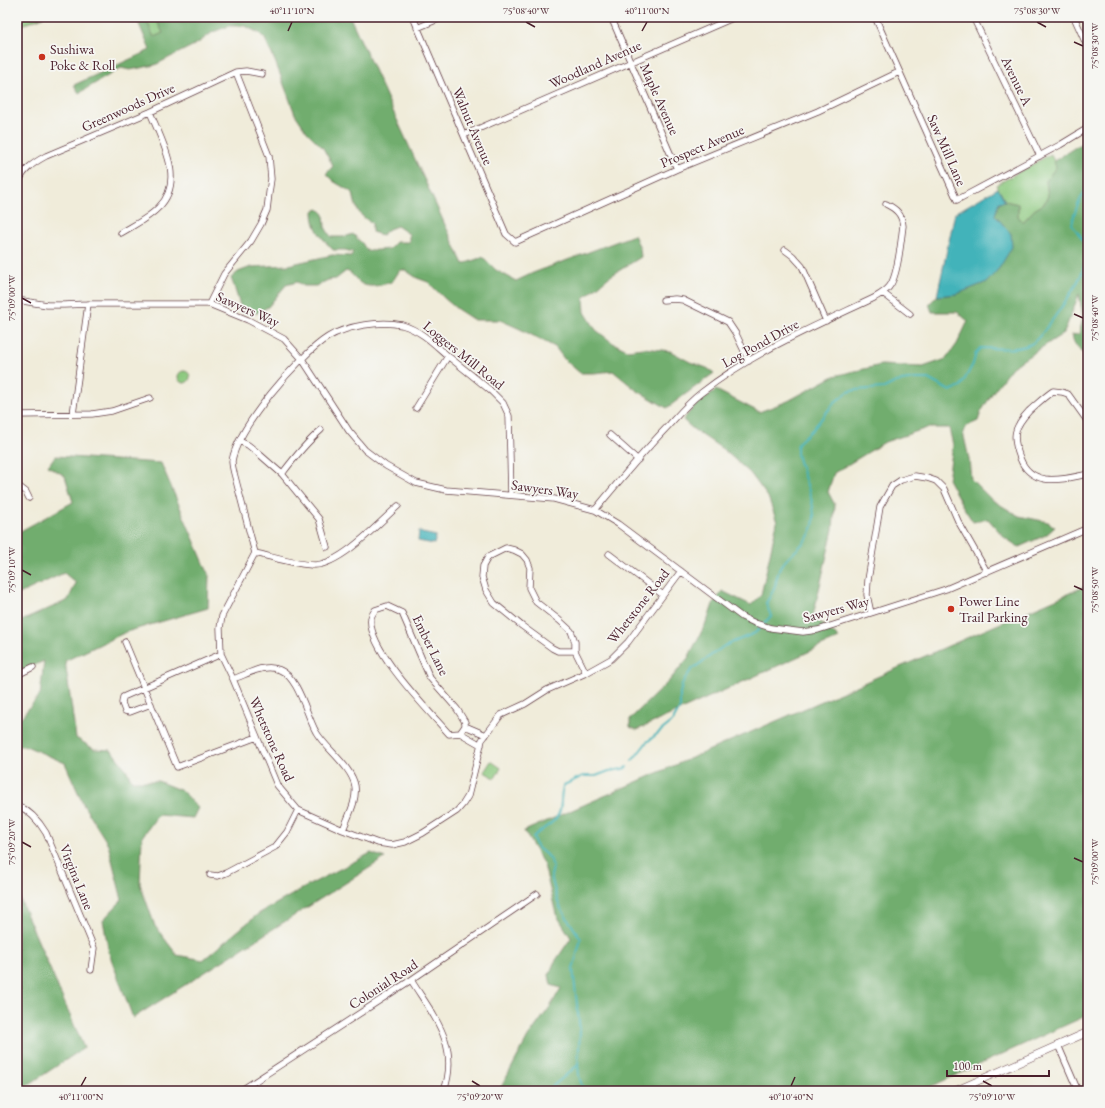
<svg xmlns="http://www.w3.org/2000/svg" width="1105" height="1108" font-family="'EB Garamond',serif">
	<rect width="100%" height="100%" fill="#f6f6f2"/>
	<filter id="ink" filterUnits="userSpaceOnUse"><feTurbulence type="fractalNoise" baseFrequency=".025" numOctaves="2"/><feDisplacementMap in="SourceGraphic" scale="8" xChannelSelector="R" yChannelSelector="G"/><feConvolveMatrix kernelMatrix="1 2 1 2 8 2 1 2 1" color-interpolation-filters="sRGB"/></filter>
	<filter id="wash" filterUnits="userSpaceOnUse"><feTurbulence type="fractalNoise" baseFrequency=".012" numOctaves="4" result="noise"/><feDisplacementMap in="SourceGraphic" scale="16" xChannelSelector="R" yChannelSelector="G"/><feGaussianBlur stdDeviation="0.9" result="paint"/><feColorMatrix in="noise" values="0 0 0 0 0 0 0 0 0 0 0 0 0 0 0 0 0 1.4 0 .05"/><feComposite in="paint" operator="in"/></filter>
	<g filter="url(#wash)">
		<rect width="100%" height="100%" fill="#f0ecda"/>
		<!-- green -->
		<path fill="#8cc97f" stroke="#6b7455" d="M17,17H43L17,27Z
			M145,17H155L163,33L154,37Z
			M1051,154L1056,167L1046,181L1048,196L1044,204L1034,210L1023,222L1018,216V204L1005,201L996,185Z
			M178 377a6 6 0 1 1 12 0a6 6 0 1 1-12 0Z
			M491,761L501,768L495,778L484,772Z"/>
		<!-- forest -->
		<path fill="#71ad6e" stroke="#5e664c" d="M136,17H145L154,37L163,33L155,17H350L463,264L483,257L496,270L516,281L533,273L634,235L640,248L641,257L609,277L584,298L585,312L596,330L613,343L627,350L644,348L670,351L690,362L707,368L714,373L667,408L636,390L613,371L594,373H580L565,360L555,347L520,329L500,320H474L457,309L444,298L428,282L417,278L405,270H400L392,282C381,285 367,290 358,281C353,276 352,273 346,271L336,279L328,280L316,286H304L297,282L286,285L268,307L257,313H243C238,302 236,290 231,278L238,272L251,267L288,265L332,255L351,256L353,252L345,250H333C321,237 313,229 313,211L319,209L324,214L325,227L331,237H344L353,234L362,243L367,251L389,249L396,242H409V234L397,226L389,229L382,235L372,232V223C358,215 356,209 353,193L333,181L326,174L333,166L323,148L307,132L295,114L275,61L265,39L259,33L245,26H229L213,32L198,43L155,65L130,70L121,68L79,93L74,85L150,50Z
			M1088,139V271L1086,283L1088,291V359L1074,343L1072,335L1079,334L1083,318L1079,294L1064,333L1012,367L993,392L981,412L978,421L967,426L963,432L969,459L971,479L992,500L1019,516L1048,522L1055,527L1046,535L1019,547L1005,538L988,519L973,522L962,505L948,479L953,445L949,428H927L885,442L834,473L828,492L835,505L833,529L813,616L839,638L637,730L630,727V719L669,681L688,658L708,619L713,604L722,591L751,605L761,595L777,522L768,497L750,473L724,450L693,429L683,420L696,404L716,390L759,412L788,401L834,376L881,365L923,367L946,359L957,344L968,321L957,312H932L929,304L937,296L957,294L987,282L1000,267L1011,234L995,215L999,202L1005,201L1018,204V216L1023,222L1034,210L1044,204L1048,196L1046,181L1056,167L1054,161Z
			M55,456L161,463L209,575L208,608L126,632L65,661L76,738L94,749L111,750L126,769L132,781H158L182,791L198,808L193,818L158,815L142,837L140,884L155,926L177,955L203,960L258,914L309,885L371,853L385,858L133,1018L109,953L103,920L122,900L108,844L84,806L65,763L26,746H17V722L40,695L44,661L17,673V623L68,600L76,583L64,573L17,595V533L73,502L65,476L48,466Z
			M1088,585V1015L921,1091H499L528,1037L550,1007L561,988L551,985L549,975L554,963L571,938L556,914L544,865L524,831Z
			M17,892L84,1048L19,1091H17Z"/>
		<!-- water -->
		<path fill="#42b3ba" stroke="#466972" d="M998,188L1005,201L999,202L995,215L1011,234L1012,247L1000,267L987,282L957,294L937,296L955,213Z
			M419,531L422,533L436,536L434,544L418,541Z"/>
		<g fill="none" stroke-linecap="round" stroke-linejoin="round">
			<!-- stream -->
			<path stroke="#42b3ba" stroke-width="2" d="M632,761L647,742L672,722L680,708V694L682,684L691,670L724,646L755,633L771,616L766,603C769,598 773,592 775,586C777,579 777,573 781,566C792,551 813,541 814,519C814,497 802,475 797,454V447L799,442L813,429L835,402L848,392L855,390L884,388L896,382L914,379H928L950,391L961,386L973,364L976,353L980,348C996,348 1016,351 1031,344C1042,338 1076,287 1081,275C1083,270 1086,263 1086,258C1088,244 1080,235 1072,225C1074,212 1080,198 1088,187
				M547,1091L578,1065
				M585,1091L582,1086L579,1076L578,1065L580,1031L573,969L581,939L561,909L558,902L551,876L553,867L550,858L538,848L535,843L533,837C542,828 557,823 560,810C562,801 560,793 564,785L583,776H596L609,771L623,769L627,767"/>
		</g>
	</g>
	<g filter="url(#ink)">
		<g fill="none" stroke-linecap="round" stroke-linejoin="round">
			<defs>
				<path id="minor" d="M413,17L506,234L515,242L677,169L818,111L899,72
					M611,17L677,169
					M875,17L957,200L1060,145L1088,128
					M973,17L1040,156
					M1074,17L1088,48
					M417,28L443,17
					M464,135L735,17
					M17,187C21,171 33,163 46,156L150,112L236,72L246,71L262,74
					M121,233C134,225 149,218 159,207C186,180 161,140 150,112
					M785,250L793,256L802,266L826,321
					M883,293L910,314
					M17,300L47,305H64L88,304H209L248,320L284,339L302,359L349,431L365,450L386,466L416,483L446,490L554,499L595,510L618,524L742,617L755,623L771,628L803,632L818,630L946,589L1088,528
					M663,300L675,299L683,300L728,322L736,334L749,361
					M209,304L224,274L251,241L261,224L267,210L269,193L271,179L269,156L236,72
					M416,408L448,356
					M73,414L88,304
					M17,415L92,414L112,411L150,398
					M1088,422L1068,394L1062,392L1053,391C1044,397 1037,404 1029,411C1013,428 1012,437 1020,458C1024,469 1033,477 1045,479C1059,481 1074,477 1088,474
					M610,435L638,460
					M239,441L248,445L258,453L282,474L319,519L327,547
					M282,474C294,458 306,443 321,430
					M17,485L26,492L29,498
					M511,495L509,416L503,403L492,392C478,380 464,369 449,357C434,344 422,331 402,325C381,320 346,326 328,337C299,355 238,427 232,461C232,464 233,469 234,473L255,553L222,616L220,628L221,654L233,679L277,785L298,810L343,830L378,843L392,845L405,842L423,833L457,811L463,804L468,796L482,740L501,715L525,704L547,690L586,673L611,659L628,642L681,571
					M595,510C619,481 643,452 669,425C679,414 689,402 701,393C753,352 815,326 874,298C879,295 885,292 889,287C898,277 901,240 903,226C902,214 896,209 886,204
					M255,553C273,557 296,565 315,565C341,564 378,524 398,506
					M609,554L663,595
					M387,606L402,613L430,678L457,709L465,722V726L460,733L449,734C430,712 366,648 371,618C371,616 374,612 375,610Z
					M871,613L867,595L868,580L880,507L892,486L901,480L915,476L927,478L936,481L944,489L958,521L987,572
					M125,642L177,767L257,737
					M575,651H558L552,648L522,626L494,603L486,590L482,577L483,566L488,557L506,548L514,550L522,554L527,560L530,568L529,588L536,602L559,620L571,631L575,642V651L586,673
					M17,675L33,667
					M233,679C248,674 265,663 280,670C299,678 306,714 316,732C326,749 352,767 355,786C357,802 348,816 343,830
					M151,704L130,712L125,711L122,703L123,697L221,654
					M465,726L486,735
					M460,733L481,745
					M17,805C30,811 39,821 46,833L94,948L91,970
					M210,875L218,876L226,873L275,847L287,832L298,810
					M411,980C434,1017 460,1045 444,1091
					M1058,1045L1078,1091
					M240,1091L411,980L537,894"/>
				<path id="tertiary" d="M955,1091L1088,1032"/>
			</defs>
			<!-- minor casing -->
			<use href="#minor" stroke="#633e45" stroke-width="7"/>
			<!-- tertiary casing -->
			<use href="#tertiary" stroke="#633e45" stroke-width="8"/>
			<!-- minor -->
			<use href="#minor" stroke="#fff" stroke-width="5.5"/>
			<!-- tertiary -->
			<use href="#tertiary" stroke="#fff" stroke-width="7"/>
		</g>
	</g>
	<!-- ticks -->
	<path fill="none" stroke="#4a1f2b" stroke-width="1.5" d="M526,22L535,27M1037,22L1046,27M288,31L292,22M642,31L647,22M1074,42L1083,46M22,298L31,303M1074,314L1083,318M22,570L31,575M1074,586L1083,590M22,842L31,847M1074,858L1083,862M472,1081L480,1086M983,1081L992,1086M81,1086L86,1077M791,1086L795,1077"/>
	<!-- markers -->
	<g fill="#c8321e" stroke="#f6f6f2" stroke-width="1.5">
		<circle cx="42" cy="57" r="4"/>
		<circle cx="951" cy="609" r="4"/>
	</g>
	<g text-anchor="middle" stroke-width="3.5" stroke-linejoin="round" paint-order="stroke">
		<!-- poi labels -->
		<g font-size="14" fill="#4a1f2b" stroke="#f6f6f2" text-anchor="start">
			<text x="50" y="54">Sushiwa<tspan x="50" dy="16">Poke &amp; Roll</tspan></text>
			<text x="959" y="606">Power Line<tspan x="959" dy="16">Trail Parking</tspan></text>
		</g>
		<!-- street labels -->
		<g font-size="14" fill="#4a1f2b" stroke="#f6f6f2">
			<text transform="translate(595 64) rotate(-24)" y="5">Woodland Avenue</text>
			<text transform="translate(1017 81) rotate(64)" y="5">Avenue A</text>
			<text transform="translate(660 99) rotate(66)" y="5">Maple Avenue</text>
			<text transform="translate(128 107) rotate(-24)" y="5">Greenwoods Drive</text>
			<text transform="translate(473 126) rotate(67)" y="5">Walnut Avenue</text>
			<text transform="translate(702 146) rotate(-23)" y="5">Prospect Avenue</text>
			<text transform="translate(947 150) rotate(66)" y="5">Saw Mill Lane</text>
			<text transform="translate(248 309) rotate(24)" y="5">Sawyers Way</text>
			<text transform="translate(760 343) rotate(-29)" y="5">Log Pond Drive</text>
			<text transform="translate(464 355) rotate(39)" y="5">Loggers Mill Road</text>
			<text transform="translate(545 489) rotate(8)" y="5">Sawyers Way</text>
			<text transform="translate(638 606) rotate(-52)" y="5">Whetstone Road</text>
			<text transform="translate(836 609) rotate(-15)" y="5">Sawyers Way</text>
			<text transform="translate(431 645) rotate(64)" y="5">Ember Lane</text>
			<text transform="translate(272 739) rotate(66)" y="5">Whetstone Road</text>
			<text transform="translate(77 877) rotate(68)" y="5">Virgina Lane</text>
			<text transform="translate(383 984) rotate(-33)" y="5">Colonial Road</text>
		</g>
	</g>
	<!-- margin -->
	<rect width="1105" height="1108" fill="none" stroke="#f6f6f2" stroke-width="44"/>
	<!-- scale -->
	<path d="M947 1070v6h102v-6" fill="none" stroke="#4a1f2b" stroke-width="2"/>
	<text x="953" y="1070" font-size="12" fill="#4a1f2b" stroke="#f6f6f2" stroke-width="3" paint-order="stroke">100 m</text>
	<rect x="22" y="22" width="1061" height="1064" fill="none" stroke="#4a1f2b" stroke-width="1.5"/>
	<g font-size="10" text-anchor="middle" fill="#4a1f2b">
		<text x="292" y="14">40°11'10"N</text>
		<text x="526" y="14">75°08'40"W</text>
		<text x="647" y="14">40°11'00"N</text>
		<text x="1037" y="14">75°08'30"W</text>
		<text transform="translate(1094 46) rotate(-90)" y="4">75°08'30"W</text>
		<text transform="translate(11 298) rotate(-90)" y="4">75°09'00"W</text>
		<text transform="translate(1094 318) rotate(-90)" y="4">75°08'40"W</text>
		<text transform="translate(11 570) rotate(-90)" y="4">75°09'10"W</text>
		<text transform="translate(1094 590) rotate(-90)" y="4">75°08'50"W</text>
		<text transform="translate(11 842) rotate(-90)" y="4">75°09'20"W</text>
		<text transform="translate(1094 862) rotate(-90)" y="4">75°09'00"W</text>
		<text x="81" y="1100">40°11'00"N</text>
		<text x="480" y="1100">75°09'20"W</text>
		<text x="791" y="1100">40°10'40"N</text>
		<text x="992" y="1100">75°09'10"W</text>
	</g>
</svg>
